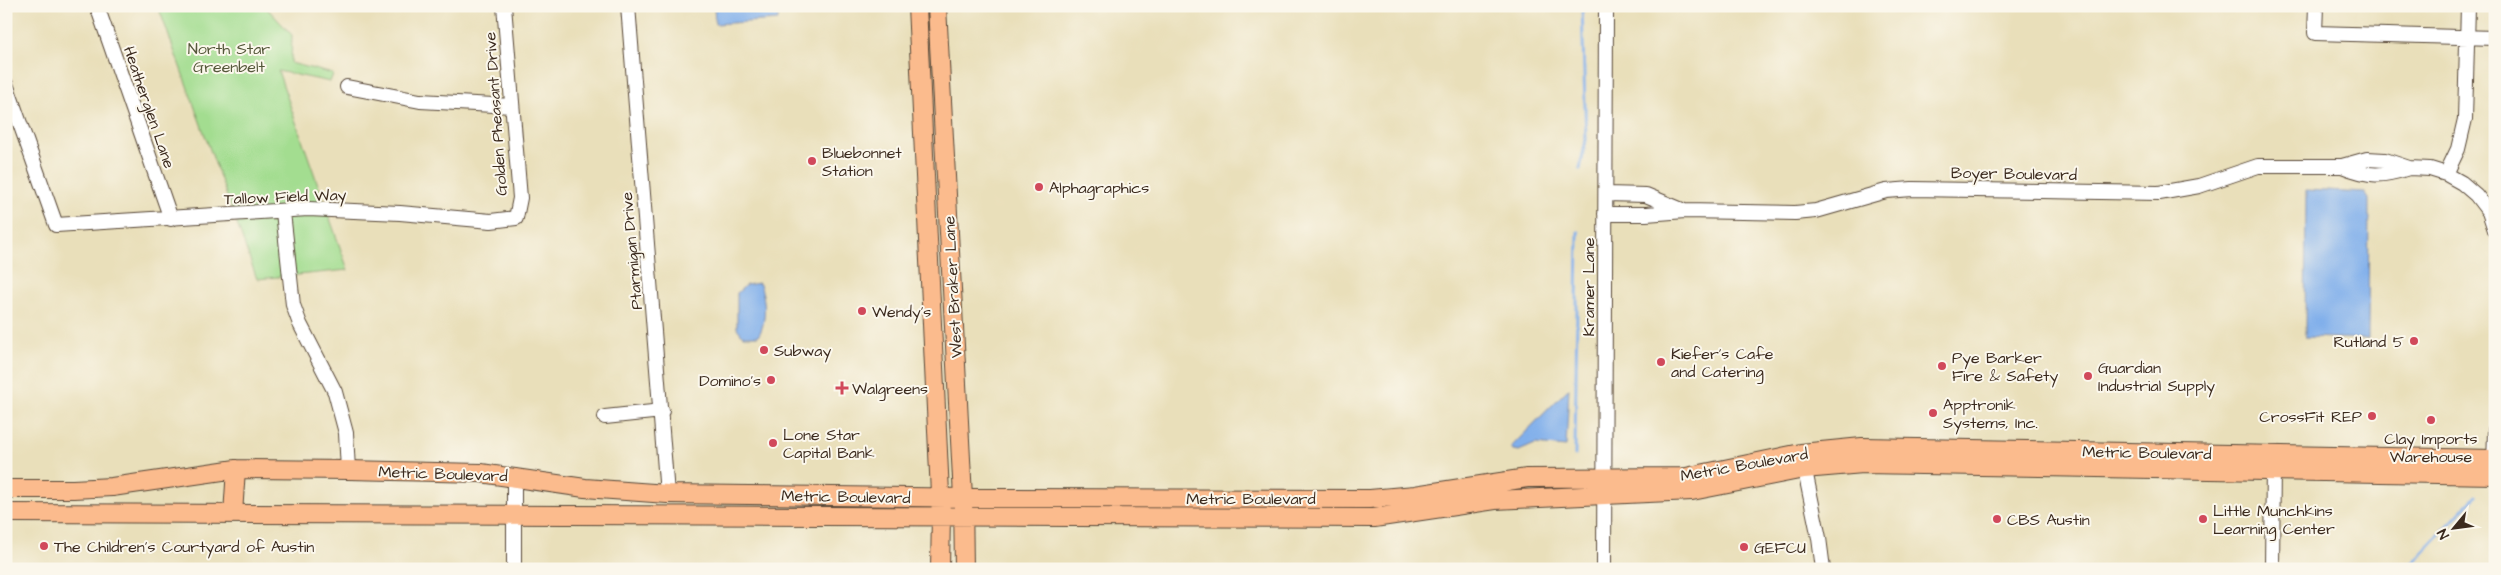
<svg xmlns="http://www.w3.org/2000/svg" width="2501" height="575" font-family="'Architects Daughter',sans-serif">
	<rect width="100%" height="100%" fill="#fbf7ec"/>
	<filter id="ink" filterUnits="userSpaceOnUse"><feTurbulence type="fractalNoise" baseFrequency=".02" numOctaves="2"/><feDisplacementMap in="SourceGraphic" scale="10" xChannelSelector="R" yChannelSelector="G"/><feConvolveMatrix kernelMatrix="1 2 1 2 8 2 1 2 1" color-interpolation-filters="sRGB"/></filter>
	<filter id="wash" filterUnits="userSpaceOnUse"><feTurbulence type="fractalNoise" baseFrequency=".0096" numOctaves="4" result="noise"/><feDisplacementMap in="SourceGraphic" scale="20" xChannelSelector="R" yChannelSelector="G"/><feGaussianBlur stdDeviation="1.12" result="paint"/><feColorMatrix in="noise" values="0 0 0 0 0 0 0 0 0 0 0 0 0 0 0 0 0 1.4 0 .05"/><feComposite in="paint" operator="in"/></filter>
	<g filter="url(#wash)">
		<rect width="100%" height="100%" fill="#e9dfba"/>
		<!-- green -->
		<path fill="#a3dd90" stroke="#6f8457" d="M158,6H265L292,35L291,63L333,74L330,82L278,71L348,270L257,279Z"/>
		<!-- water -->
		<path fill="#80afeb" stroke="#5e6c84" d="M714,6H778V20L715,24Z
			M2306,190L2365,193L2369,199L2368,339L2305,337Z
			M759,283C766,296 767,324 758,336H743L737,328V293L746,285Z
			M1569,388L1566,447L1535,444L1519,451L1513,450L1511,447Z"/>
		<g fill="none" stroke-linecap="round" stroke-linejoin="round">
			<!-- stream -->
			<path stroke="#80afeb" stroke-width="3" d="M1580,169L1586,140L1582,6
				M1575,455L1578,232
				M2407,569L2476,496"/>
		</g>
	</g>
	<g filter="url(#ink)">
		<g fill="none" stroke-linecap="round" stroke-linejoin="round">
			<defs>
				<path id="minor" d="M97,6L171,219
					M628,6L667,494
					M2316,6L2315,33L2495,38
					M6,84L56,225L308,209L400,213L491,221L516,218L520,198L504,6
					M347,87L420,101L512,106
					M2342,166C2370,177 2381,177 2409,168
					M2446,174L2458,149L2465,119L2468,6
					M1606,194L1646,195L1682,210
					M283,212L293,305L300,324L335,392L346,433L348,470
					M1605,214H1646L1685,211L1795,213L1816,211L1886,191L1912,189L2159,193L2199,186L2258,166H2342L2367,159L2385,160L2409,168L2430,169L2446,174L2462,183L2476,195L2489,212L2495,230
					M605,417L662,411
					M1803,461L1819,538L1823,569
					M2494,467L2495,430
					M514,476V569
					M1604,569L1606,6
					M2272,569L2273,463"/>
				<path id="major" d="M917,6L941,515L940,569
					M937,6L963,497L964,569
					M6,489H73L112,487L236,469L348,470L481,473L585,488L667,494L985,498L1370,499L1415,495L1527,478L1686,477L1801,453L1862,447L2495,459
					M6,513L1374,518L1495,500L1692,491L1804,469L1863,464L2495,475
					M233,514L236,469"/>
			</defs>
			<!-- minor casing -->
			<use href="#minor" stroke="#554535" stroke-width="16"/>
			<!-- major casing -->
			<use href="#major" stroke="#554535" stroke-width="20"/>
			<!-- minor -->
			<use href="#minor" stroke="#fff" stroke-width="14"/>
			<!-- major -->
			<use href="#major" stroke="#fbbb8d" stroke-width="18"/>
		</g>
	</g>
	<!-- markers -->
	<g fill="#d1495b" stroke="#fbf7ec" stroke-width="2">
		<circle cx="812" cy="161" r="5"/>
		<circle cx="1039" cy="187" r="5"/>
		<circle cx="862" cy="311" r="5"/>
		<circle cx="2414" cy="341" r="5"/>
		<circle cx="764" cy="350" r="5"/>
		<circle cx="1661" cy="362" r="5"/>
		<circle cx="1942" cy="366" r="5"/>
		<circle cx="2088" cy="376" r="5"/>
		<circle cx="771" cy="380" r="5"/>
		<path d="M839.5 380.5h5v5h5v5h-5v5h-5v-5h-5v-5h5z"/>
		<circle cx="1933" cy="413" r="5"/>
		<circle cx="2372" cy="416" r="5"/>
		<circle cx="2431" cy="420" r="5"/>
		<circle cx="773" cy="443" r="5"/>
		<circle cx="1997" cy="519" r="5"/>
		<circle cx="2203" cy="519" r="5"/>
		<circle cx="44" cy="546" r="5"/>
		<circle cx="1744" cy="547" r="5"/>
	</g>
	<g text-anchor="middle" stroke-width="4" stroke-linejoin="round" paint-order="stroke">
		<!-- park labels -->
		<g font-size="16" fill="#55573a" stroke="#fbf7ec">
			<text x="229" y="54">North Star<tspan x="229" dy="18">Greenbelt</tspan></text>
		</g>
		<!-- street labels -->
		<g font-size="16" fill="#3b2a1e" stroke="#fbf7ec">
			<text transform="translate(150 107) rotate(71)" y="6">Heatherglen Lane</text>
			<text transform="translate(495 114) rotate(-94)" y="6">Golden Pheasant Drive</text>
			<text transform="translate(2014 173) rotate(1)" y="6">Boyer Boulevard</text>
			<text transform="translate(285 196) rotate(-2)" y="6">Tallow Field Way</text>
			<text transform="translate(631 251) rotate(-95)" y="6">Ptarmigan Drive</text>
			<text transform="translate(952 287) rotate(-93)" y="6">West Braker Lane</text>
			<text transform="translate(1588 287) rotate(-90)" y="6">Kramer Lane</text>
			<text transform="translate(2147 452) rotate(1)" y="6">Metric Boulevard</text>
			<text transform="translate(1744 464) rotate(-10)" y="6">Metric Boulevard</text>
			<text transform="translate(443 473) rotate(2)" y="6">Metric Boulevard</text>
			<text transform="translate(846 496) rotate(1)" y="6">Metric Boulevard</text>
			<text x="1251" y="504">Metric Boulevard</text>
		</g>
		<!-- poi labels -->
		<g font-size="16" fill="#3b2a1e" stroke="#fbf7ec" text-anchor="start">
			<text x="822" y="158">Bluebonnet<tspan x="822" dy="18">Station</tspan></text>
			<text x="1049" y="193">Alphagraphics</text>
			<text x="872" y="317">Wendy's</text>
			<text x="2404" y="347" text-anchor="end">Rutland 5</text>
			<text x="774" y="356">Subway</text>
			<text x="1671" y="359">Kiefer's Cafe<tspan x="1671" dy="18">and Catering</tspan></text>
			<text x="1952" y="363">Pye Barker<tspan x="1952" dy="18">Fire &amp; Safety</tspan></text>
			<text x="2098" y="373">Guardian<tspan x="2098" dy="18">Industrial Supply</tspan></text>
			<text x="761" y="386" text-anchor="end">Domino's</text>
			<text x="852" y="394">Walgreens</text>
			<text x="1943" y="410">Apptronik<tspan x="1943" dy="18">Systems, Inc.</tspan></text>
			<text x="2362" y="422" text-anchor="end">CrossFit REP</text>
			<text x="783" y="440">Lone Star<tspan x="783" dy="18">Capital Bank</tspan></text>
			<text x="2431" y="444" text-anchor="middle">Clay Imports<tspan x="2431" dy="18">Warehouse</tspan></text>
			<text x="2213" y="516">Little Munchkins<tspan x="2213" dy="18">Learning Center</tspan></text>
			<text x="2007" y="525">CBS Austin</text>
			<text x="54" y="552">The Children's Courtyard of Austin</text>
			<text x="1754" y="553">GEFCU</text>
		</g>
	</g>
	<!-- margin -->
	<rect width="2501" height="575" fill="none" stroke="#fbf7ec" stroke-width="25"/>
	<!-- north arrow -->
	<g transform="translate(2454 528) rotate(241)" stroke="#fbf7ec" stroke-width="4" paint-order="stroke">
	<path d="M0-4L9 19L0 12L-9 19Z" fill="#3b2a1e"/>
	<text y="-8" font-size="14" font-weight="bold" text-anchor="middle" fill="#3b2a1e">N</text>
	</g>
</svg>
